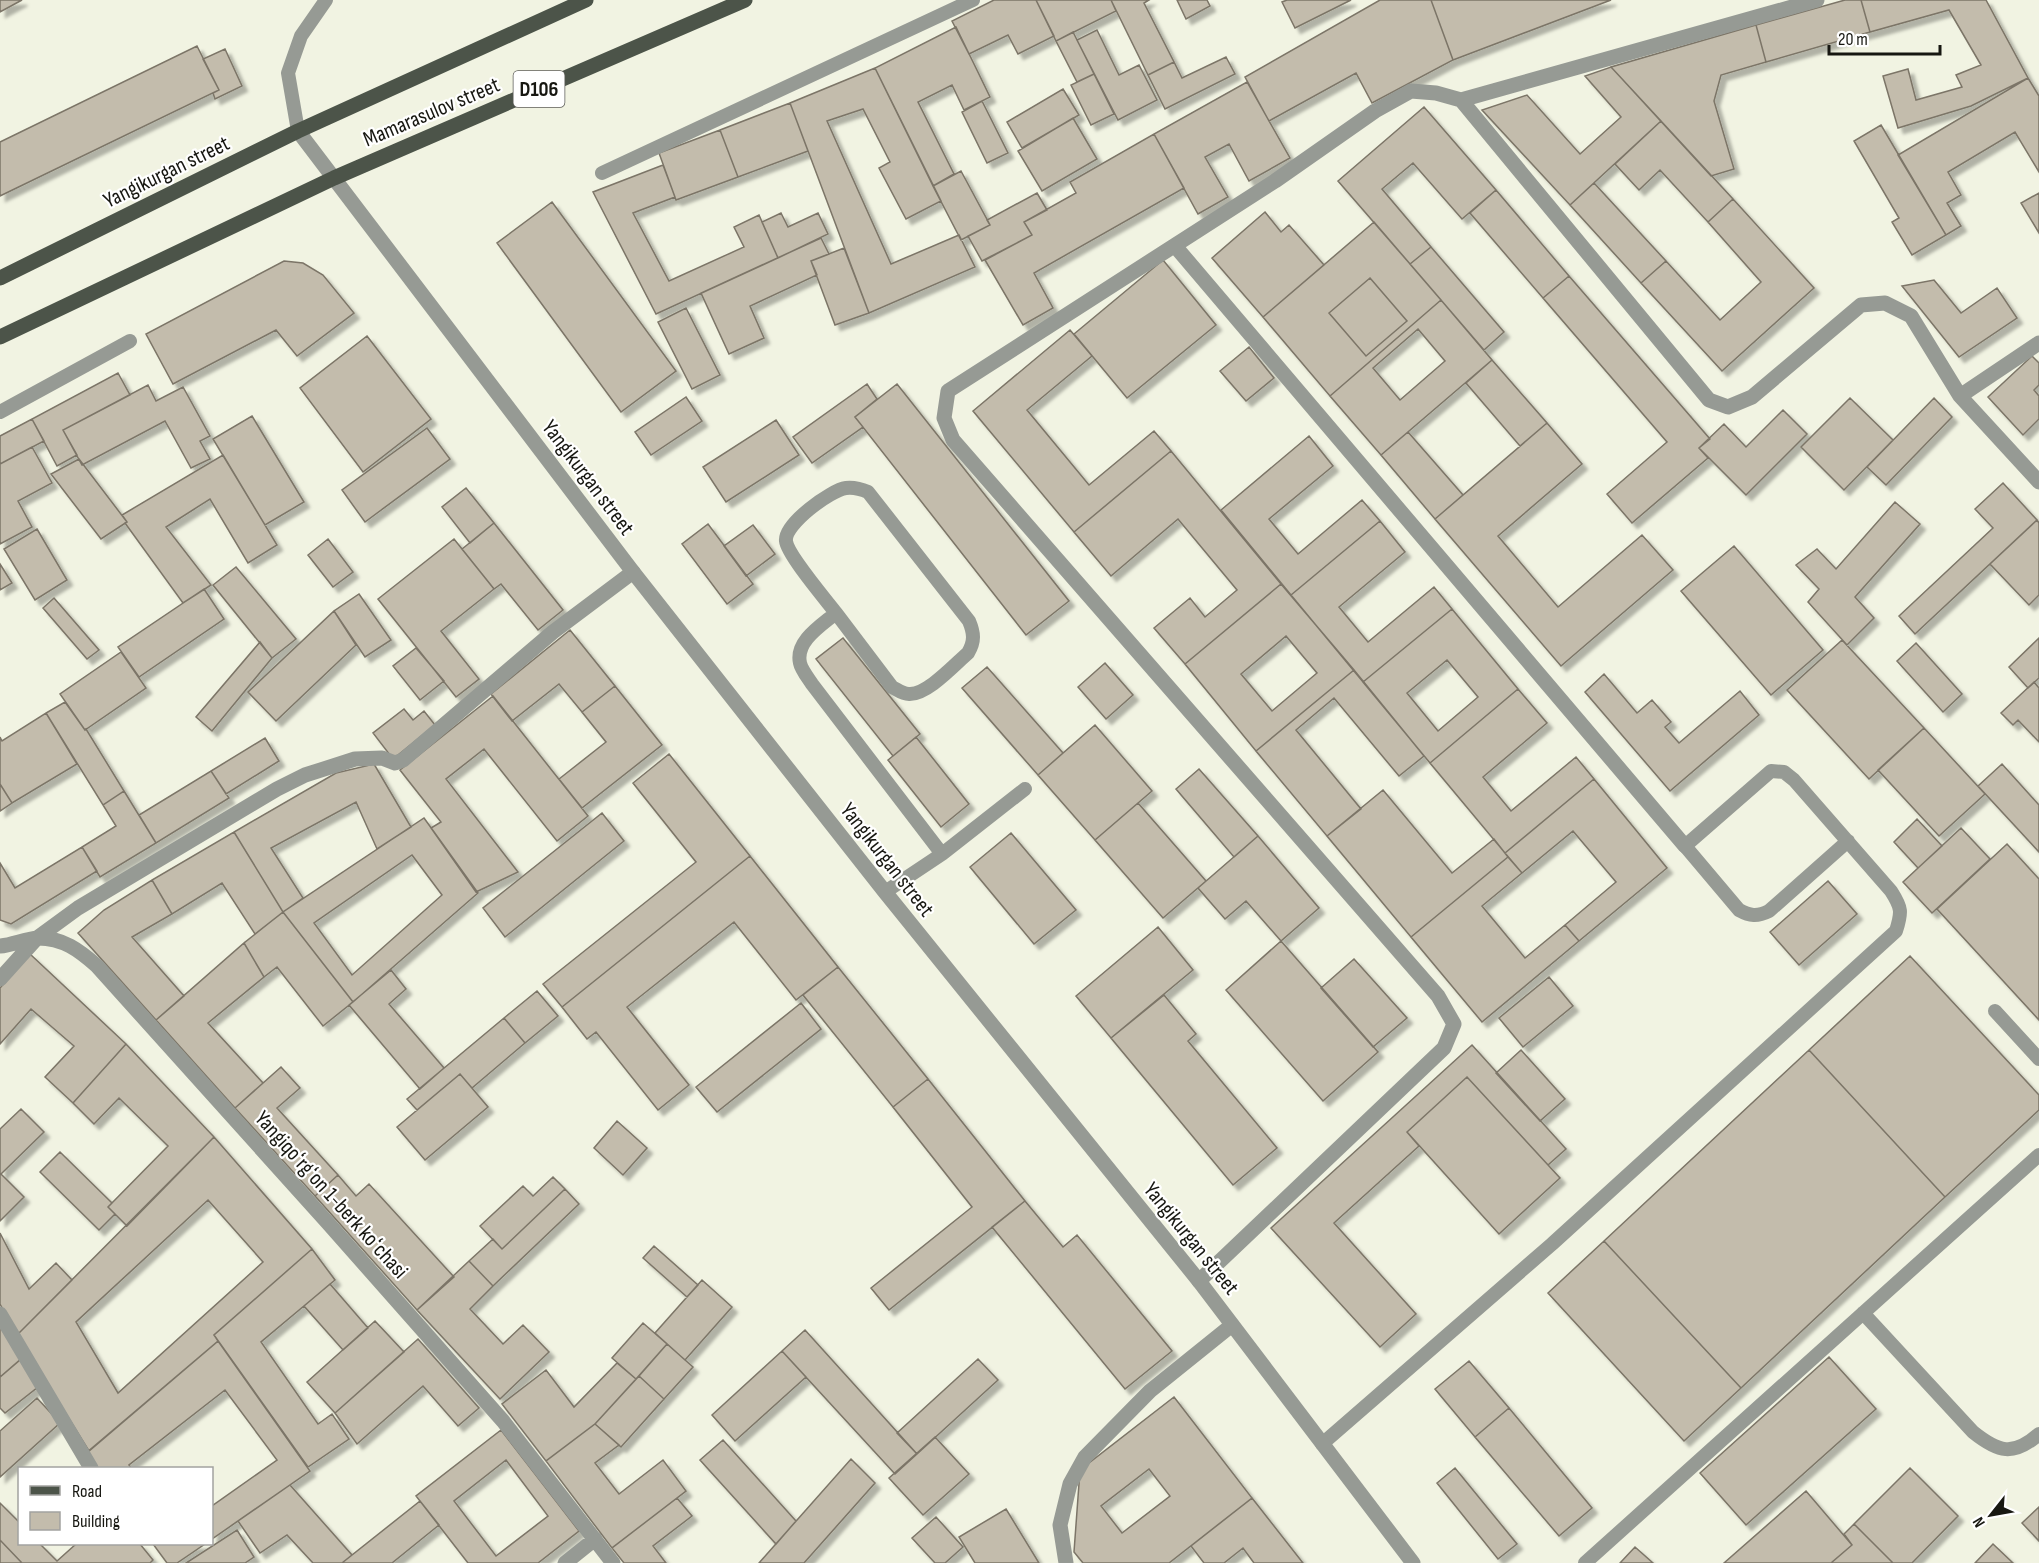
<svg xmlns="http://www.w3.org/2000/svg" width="2039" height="1563" font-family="'Sofia Sans Condensed',sans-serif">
	<defs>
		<filter id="shadow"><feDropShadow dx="5.5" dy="5.5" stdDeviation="1.5" flood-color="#0004"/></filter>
	</defs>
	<rect width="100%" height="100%" fill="#f1f3e2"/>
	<!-- building -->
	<path fill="#c3bcac" stroke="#7c7567" stroke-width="1.5" fill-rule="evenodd" filter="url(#shadow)" d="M0,0H22L0,12Z
		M994,0H1036L1054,36L1018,54L1008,35L969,54L952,21Z
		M1036,0H1111L1116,11L1056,41Z
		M1111,0H1149L1144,3L1174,62L1148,75Z
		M1177,0H1207L1210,6L1186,19Z
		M1287,0H1351L1295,28L1282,2Z
		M1380,0H1431L1453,60L1372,103L1356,73L1269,121L1245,77Z
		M1431,0H1611L1453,60Z
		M1845,0H1861L1870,32L1766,62L1756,25Z
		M1861,0H1986L2028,78L1971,106L1898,128L1883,76L1908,69L1916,100L1962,87L1956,75L1981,65L1949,10L1870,32Z
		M1756,25L1766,62L1721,75L1714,101L1734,169L1711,176L1611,67Z
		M956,27L990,97L964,110L952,85L918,102L954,174L933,186L875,68Z
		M1097,30L1119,75L1139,65L1157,100L1118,120L1077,40Z
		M1073,32L1094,74L1077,82L1056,41Z
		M197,46L219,90L0,196V142Z
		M225,49L242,86L215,99L213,93L219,90L203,59Z
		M1226,57L1235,74L1165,109L1148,75L1174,62L1182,78Z
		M1611,67L1661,121L1570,205L1482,110L1527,95L1580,154L1621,117L1585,76Z
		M875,68L941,201L906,219L879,168L890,162L863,109L827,121L891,264L959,235L975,267L869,313L790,103Z
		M1094,74L1114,114L1091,125L1071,85Z
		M2028,78L2039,96V172L2015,132L1948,172L1961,195L1947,203L1961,226L1946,235L1898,155Z
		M1247,82L1290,158L1249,181L1229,144L1205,157L1228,197L1198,214L1154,134Z
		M1063,89L1079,115L1022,148L1007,122Z
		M982,101L1008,153L987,163L962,112Z
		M790,103L808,151L738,177L720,130Z
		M1424,107L1496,190L1462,219L1413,163L1382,189L1431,247L1410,264L1338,181Z
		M1073,118L1097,159L1042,191L1018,151Z
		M1661,121L1733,199L1708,222L1660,170L1639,190L1615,164Z
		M1881,125L1946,235L1912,255L1892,222L1899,218L1854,141Z
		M720,130L738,177L676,200L659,153Z
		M1154,134L1184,188L1034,273L1053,308L1023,325L985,260L1032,235L1024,222L1076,193L1070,182Z
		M663,165L675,197L633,213L669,281L744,247L734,227L759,215L778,258L656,314L593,192Z
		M961,171L990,225L961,240L933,186Z
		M1594,183L1666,261L1641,283L1570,205Z
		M1496,190L1569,276L1543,298L1470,213Z
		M1037,193L1047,210L1024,222L1032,235L982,261L968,236L990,225L987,220Z
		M2039,193V233L2021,203Z
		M1733,199L1814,288L1722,371L1641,283L1666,261L1720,320L1761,282L1708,222Z
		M552,202L676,371L621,412L497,243Z
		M1265,212L1281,232L1289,225L1324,265L1263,317L1212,258Z
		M781,213L788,227L818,213L828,234L778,258L762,222Z
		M1374,222L1441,300L1330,396L1263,317ZM1370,278L1407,321L1366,356L1329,313Z
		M821,238L829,254L811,261L817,275L750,306L764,338L729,354L701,293Z
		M1431,247L1504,332L1484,350L1410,264Z
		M844,248L869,313L835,325L811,261Z
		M1163,260L1216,325L1127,398L1074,334Z
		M284,261L303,263L323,275L354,313L297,356L276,330L173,384L146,334Z
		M1569,276L1710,439L1699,448L1708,458L1632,523L1607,494L1667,442L1543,298Z
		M1370,278L1407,321L1366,356L1329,313Z
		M1934,280L1961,313L1997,288L2017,318L1959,357L1902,286Z
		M1441,300L1492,360L1381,455L1330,396ZM1418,329L1445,361L1400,400L1373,368Z
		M686,308L720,375L692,389L658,322Z
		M1070,330L1092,356L1027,410L1089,485L1154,431L1171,451L1074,532L973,411Z
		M367,336L431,419L363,472L300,388Z
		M1249,347L1274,378L1246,401L1220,371Z
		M2032,356L2039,363V385L2034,390L2039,396V419L2023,435L1988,397Z
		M1492,360L1547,423L1520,446L1466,383Z
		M118,373L130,395L63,430L77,455L57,466L32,419Z
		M867,384L877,399L855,417L863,427L812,463L793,437Z
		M897,384L1069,601L1026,635L855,417Z
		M148,385L156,401L183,387L210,436L200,441L210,459L191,468L165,421L82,465L63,430Z
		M686,397L702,421L651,455L635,432Z
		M1850,398L1893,440L1844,490L1801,447Z
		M1934,398L1952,417L1886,485L1867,467Z
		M1783,410L1807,434L1746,495L1699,448L1724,424L1746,447Z
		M252,416L304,502L265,525L213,439Z
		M32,419L44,441L0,464V436Z
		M776,420L799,455L726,502L703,467Z
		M1547,423L1582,464L1498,536L1558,607L1642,535L1673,570L1561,666L1435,519Z
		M427,428L450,459L365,522L342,490Z
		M1408,432L1463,495L1435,519L1381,455Z
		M1309,436L1333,466L1269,519L1298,554L1362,500L1380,521L1291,595L1221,510Z
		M32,447L52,483L18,501L32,527L0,544V464Z
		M1171,451L1281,584L1185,664L1154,628L1190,598L1205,617L1237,590L1178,519L1111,576L1074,532Z
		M223,455L277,545L248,563L210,499L166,527L211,585L183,603L125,523L127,522L122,515Z
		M79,459L127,522L101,539L51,474Z
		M2003,483L2037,520L1915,634L1899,616L1993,528L1975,509Z
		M466,488L494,523L470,543L442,507Z
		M1895,502L1920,524L1855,597L1874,618L1847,645L1808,602L1819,589L1796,565L1817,549L1836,569Z
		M2037,520L2039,523V595L2029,605L1990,564Z
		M1380,521L1405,552L1339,607L1368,642L1434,587L1452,609L1363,682L1291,595Z
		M494,523L563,610L538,630L501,584L494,589L462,549Z
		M708,524L753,584L727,604L682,544Z
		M753,525L775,554L746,576L724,546Z
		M37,529L67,580L35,600L4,549Z
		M328,539L353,572L333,587L308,555Z
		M454,539L494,589L441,631L479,679L456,697L378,599Z
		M1734,546L1823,650L1771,695L1681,591Z
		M0,564L12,583L0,590Z
		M236,567L296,639L272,658L213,585Z
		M1281,584L1354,670L1256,751L1185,664ZM1286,636L1317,673L1272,711L1241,674Z
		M204,589L224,619L139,677L118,647Z
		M359,594L391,640L365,657L334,611Z
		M54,598L99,650L87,659L43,608Z
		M1452,609L1518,689L1430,763L1363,682ZM1447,660L1478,697L1438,731L1407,693Z
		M334,611L356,645L276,721L248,692Z
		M570,630L615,686L582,712L559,684L512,721L491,694Z
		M843,638L920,734L893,756L816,659Z
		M2039,638V678L2028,688L2009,667Z
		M1842,640L1924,728L1869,779L1787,690Z
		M260,642L272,658L212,731L196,717Z
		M1916,643L1962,694L1943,712L1897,661Z
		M416,648L444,681L420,700L393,666Z
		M121,652L146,688L85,730L60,694Z
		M1105,663L1133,695L1106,719L1078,687Z
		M987,667L1063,753L1038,775L962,688Z
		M1354,670L1424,756L1399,776L1334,698L1296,730L1361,809L1327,836L1256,751Z
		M1604,674L1637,713L1652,700L1671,722L1665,727L1679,743L1740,691L1759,715L1670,791L1585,692Z
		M2034,682L2039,688V742L2018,720L2013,725L2001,713Z
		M615,686L662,745L582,808L559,779L606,742L582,712Z
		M1518,689L1547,723L1483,777L1511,811L1576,757L1594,779L1505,853L1430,763Z
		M493,696L588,816L557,841L484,749L446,779L518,872L476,892L431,828L441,822L400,770Z
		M65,702L85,730L86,729L124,791L103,805L46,713Z
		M404,709L413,720L424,711L435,725L393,759L373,733Z
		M46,713L77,764L12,803L0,784V737L2,741Z
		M1095,725L1152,791L1095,840L1038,775Z
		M1924,728L1985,794L1939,836L1878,770Z
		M916,737L969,804L941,827L888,760Z
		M265,738L279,761L226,794L211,771Z
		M669,754L750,856L562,1007L543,984L696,862L633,783Z
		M374,764L411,827L377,849L356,802L271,848L303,898L283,912L234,832L336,773Z
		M2002,764L2039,805V852L1978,786Z
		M1199,769L1258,836L1234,857L1176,789Z
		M211,771L229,798L156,843L139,815Z
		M1594,779L1667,868L1579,941L1565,925L1616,882L1573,831L1522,873L1505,853Z
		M0,784L12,803L0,811Z
		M1383,790L1452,873L1494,839L1508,857L1411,937L1327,836Z
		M124,791L156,843L100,877L82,847L116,826L103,805Z
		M1138,803L1206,881L1163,918L1095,840Z
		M602,813L624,841L505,937L483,908Z
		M424,818L478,893L353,1002L283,912ZM412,855L442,895L352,975L314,923Z
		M1917,819L1942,846L1918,868L1894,842Z
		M1961,828L1990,859L1932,913L1903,882Z
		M234,832L283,912L255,934L222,883L172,914L152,880Z
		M1011,833L1076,910L1034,944L970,867Z
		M1258,836L1319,908L1281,941L1246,901L1225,919L1198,888Z
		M2007,844L2039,879V1020L1937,909Z
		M82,847L97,871L11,924L0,920V863L15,888Z
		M750,856L838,967L796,1000L734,922L627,1007L689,1085L658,1110L596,1032L587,1039L562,1007Z
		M1508,857L1522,873L1482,906L1525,958L1565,925L1579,941L1482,1022L1411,937Z
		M152,880L172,914L132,937L184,996L156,1020L78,933L104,910Z
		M1828,881L1857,914L1799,965L1770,932Z
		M283,912L353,1002L323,1026L277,967L264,977L244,943Z
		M1158,927L1193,970L1111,1038L1076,996Z
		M1281,941L1378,1052L1323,1101L1226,990Z
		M244,943L264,977L208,1023L263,1083L235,1108L156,1020Z
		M30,954L126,1044L73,1103L45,1077L74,1046L31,1009L0,1044V988Z
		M1910,956L2039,1095V1110L1945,1197L1809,1050Z
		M1354,959L1407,1018L1373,1047L1321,988Z
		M838,967L928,1079L893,1107L803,995Z
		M391,970L406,989L389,1004L444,1068L420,1089L349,1005Z
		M1549,977L1573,1006L1523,1047L1499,1018Z
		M537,991L558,1016L525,1043L504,1018Z
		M1164,995L1196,1034L1188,1041L1277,1148L1233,1185L1111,1038Z
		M801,1003L821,1029L717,1112L696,1087Z
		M504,1018L525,1043L472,1088L460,1074L417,1110L407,1099Z
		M126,1044L214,1137L127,1226L108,1207L168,1146L119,1098L94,1124L73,1103Z
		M1472,1045L1566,1149L1548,1165L1467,1077L1407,1132L1419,1146L1334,1223L1416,1314L1380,1347L1271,1228Z
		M1521,1050L1565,1099L1540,1121L1496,1073Z
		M1809,1050L1945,1197L1741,1388L1604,1241Z
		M281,1067L300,1088L277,1108L338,1175L315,1196L235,1108Z
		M460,1074L488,1107L425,1160L397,1127Z
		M1467,1077L1560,1178L1499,1234L1407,1132Z
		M928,1079L1025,1201L889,1310L871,1288L972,1207L893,1107Z
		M21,1109L44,1132L0,1175V1129Z
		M617,1121L647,1148L623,1175L594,1148Z
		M214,1137L312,1249L214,1335L218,1341L89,1451L17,1335ZM208,1200L263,1262L118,1393L76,1322Z
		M60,1152L112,1203L108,1207L115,1214L99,1230L40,1172Z
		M1,1174L24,1197L0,1221V1175Z
		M338,1175L356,1196L369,1184L454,1277L417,1310L315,1196Z
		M553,1177L565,1189L502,1249L480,1226L523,1186L533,1196Z
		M565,1189L579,1204L493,1286L469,1261L493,1239L502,1249Z
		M1025,1201L1063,1247L1077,1235L1172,1351L1125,1389L992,1227Z
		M0,1233L29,1289L56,1263L72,1280L17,1335L0,1304Z
		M1604,1241L1741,1388L1684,1441L1548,1293Z
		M654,1246L698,1285L687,1297L643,1258Z
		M312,1249L335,1280L261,1342L318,1424L332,1414L349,1439L308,1467L214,1335Z
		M469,1261L493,1286L470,1309L503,1344L523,1325L549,1352L500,1399L417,1310Z
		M702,1280L732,1307L685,1360L655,1333Z
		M330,1284L368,1328L343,1350L304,1306Z
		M375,1321L404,1352L335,1413L307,1382Z
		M643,1323L667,1344L636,1379L612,1358Z
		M0,1326L21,1359L0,1377Z
		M805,1330L917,1454L895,1474L782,1351Z
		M418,1339L479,1408L458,1426L423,1386L357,1444L335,1413Z
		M218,1341L310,1471L212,1539V1506L277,1460L225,1390L129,1465L131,1468H98L86,1453Z
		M667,1344L693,1367L664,1399L639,1376Z
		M782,1351L806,1377L735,1441L712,1415Z
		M1829,1357L1876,1409L1746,1525L1700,1473Z
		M21,1359L38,1387L5,1413L0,1408V1377Z
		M978,1359L998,1380L917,1454L897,1433Z
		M1469,1361L1509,1408L1475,1437L1435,1389Z
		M617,1363L636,1379L595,1424L546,1461L502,1404L546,1370L574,1407Z
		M639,1376L664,1399L621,1447L595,1424Z
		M1174,1397L1252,1498L1169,1563H1083L1074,1552L1080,1470ZM1149,1469L1170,1496L1122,1533L1101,1506Z
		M37,1398L60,1423L0,1477V1431Z
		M1509,1408L1592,1508L1559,1536L1475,1437Z
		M595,1424L619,1445L595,1463L619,1494L663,1460L686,1491L612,1548L546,1461Z
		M501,1430L579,1531L538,1563H468L416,1496ZM506,1460L548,1516L496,1556L454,1501Z
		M935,1437L969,1474L923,1515L889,1478Z
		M723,1440L796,1521L776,1544L700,1460Z
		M851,1459L875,1483L804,1563H759Z
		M1455,1468L1517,1544L1498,1559L1437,1483Z
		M1910,1468L1958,1516L1912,1563H1893L1854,1524Z
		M290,1485L352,1555L342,1563H313L287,1535L260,1553L238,1521Z
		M1806,1491L1852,1545L1831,1563H1724Z
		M677,1498L692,1516L653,1546L666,1563H624L612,1548Z
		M1252,1498L1303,1563H1254L1243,1548L1224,1563H1204L1191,1546Z
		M420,1501L439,1525L392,1563H342Z
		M0,1503L20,1523V1544H40L57,1561L76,1544H140L153,1560L150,1563H22L0,1540Z
		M2039,1507V1541L2022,1523Z
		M1006,1509L1039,1563H975L959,1537Z
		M936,1517L963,1547L945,1563H935L912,1538Z
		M1854,1524L1893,1563H1831L1852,1545L1844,1534Z
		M237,1530L254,1557L245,1563H186Z
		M0,1540L22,1563H0Z
		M153,1544H205L177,1563H167Z
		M1993,1544L2013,1563H1975Z
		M1635,1547L1653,1563H1620Z"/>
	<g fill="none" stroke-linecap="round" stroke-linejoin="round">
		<!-- service -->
		<path stroke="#969a94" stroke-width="14" d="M298,131L288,73L301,36L326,0
			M602,173L973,0
			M0,412L130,341
			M836,613C826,600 787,554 786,541C784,524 831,490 846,488C855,487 861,489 868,492L969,621C974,633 975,641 968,653C954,665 927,695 909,694C902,694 898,690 892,687L836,613C822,625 795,641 800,663C801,669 808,678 812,684L942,854L885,892
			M942,854L1025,789
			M1995,1011L2039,1059
			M1863,1313L1973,1432C1998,1452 2013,1457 2039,1434
			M1322,1444L1552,1244L1896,931C1902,912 1902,908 1891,891L1794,780L1784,772L1771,771L1685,846L1739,910C1750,916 1757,917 1769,911L1848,841
			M1585,1563L2039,1155"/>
		<!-- minor -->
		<path stroke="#969a94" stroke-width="15" d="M1461,100L1817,0
			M1175,246L1685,846
			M1960,396L2039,343
			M0,946C12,945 25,939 38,938C63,938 79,950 97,966L328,1223L503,1421L613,1563
			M0,979L37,938L78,908L277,789L305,775L355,759L382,758L395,763L403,760L553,632L633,572
			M1199,1281L1444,1048L1454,1024L1438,996L953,440L944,418L948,391L1275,181L1375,111L1411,91L1436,93L1461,100L1709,400L1728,407L1752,397L1861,305L1885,303L1911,316L1960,396L2039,482
			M0,1314L91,1468
			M565,1563L595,1539
			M1066,1563L1060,1525L1070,1484L1085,1457L1150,1391L1232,1325"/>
		<!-- tertiary -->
		<path stroke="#969a94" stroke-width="15" d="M298,131L633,572L885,892L1199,1281L1413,1563"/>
		<!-- primary -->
		<path stroke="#4c5449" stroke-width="15" d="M0,278L298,131L586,0
			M0,337L334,178L745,0"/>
	</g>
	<g text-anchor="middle" stroke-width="4.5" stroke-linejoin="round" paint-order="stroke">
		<!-- shield labels -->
		<rect fill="#fff" stroke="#5d5d58" stroke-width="1.5" x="513.5" y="71" width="51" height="36" rx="4.5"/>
		<g font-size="21" font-weight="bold" fill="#171711">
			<text x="539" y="96">D106</text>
		</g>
		<!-- street labels -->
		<g font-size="22" fill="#171711" stroke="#fff">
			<text transform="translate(431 111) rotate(-23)" y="8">Mamarasulov street</text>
			<text transform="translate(166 171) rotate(-26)" y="8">Yangikurgan street</text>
			<text transform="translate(589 477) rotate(53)" y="8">Yangikurgan street</text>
			<text transform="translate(888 859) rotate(52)" y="8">Yangikurgan street</text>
			<text transform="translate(332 1194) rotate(48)" y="8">Yangiqoʻrgʻon 1-berk koʻchasi</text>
			<text transform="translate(1192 1238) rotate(51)" y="8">Yangikurgan street</text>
		</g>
	</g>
	<!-- legend -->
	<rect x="18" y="1467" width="195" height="78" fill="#ffffff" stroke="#a2a2a0" stroke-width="1.5"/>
	<rect x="30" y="1486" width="30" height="9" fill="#4c5449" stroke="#a2a2a0" stroke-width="1.5"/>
	<text x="72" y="1497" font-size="18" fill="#171711">Road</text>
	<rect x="30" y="1512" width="30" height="18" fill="#c3bcac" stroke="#a2a2a0" stroke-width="1.5"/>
	<text x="72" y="1527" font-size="18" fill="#171711">Building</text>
	<!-- north arrow -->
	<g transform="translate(1991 1515) rotate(239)" stroke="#ffffff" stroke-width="4.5" paint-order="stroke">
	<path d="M0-4.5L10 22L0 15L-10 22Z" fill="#171711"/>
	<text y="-9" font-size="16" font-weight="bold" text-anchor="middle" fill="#171711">N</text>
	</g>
	<!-- scale -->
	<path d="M1829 45v9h111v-9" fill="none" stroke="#171711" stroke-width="3"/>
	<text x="1838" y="45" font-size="18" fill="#171711" stroke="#ffffff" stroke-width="4.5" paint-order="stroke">20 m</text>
</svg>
